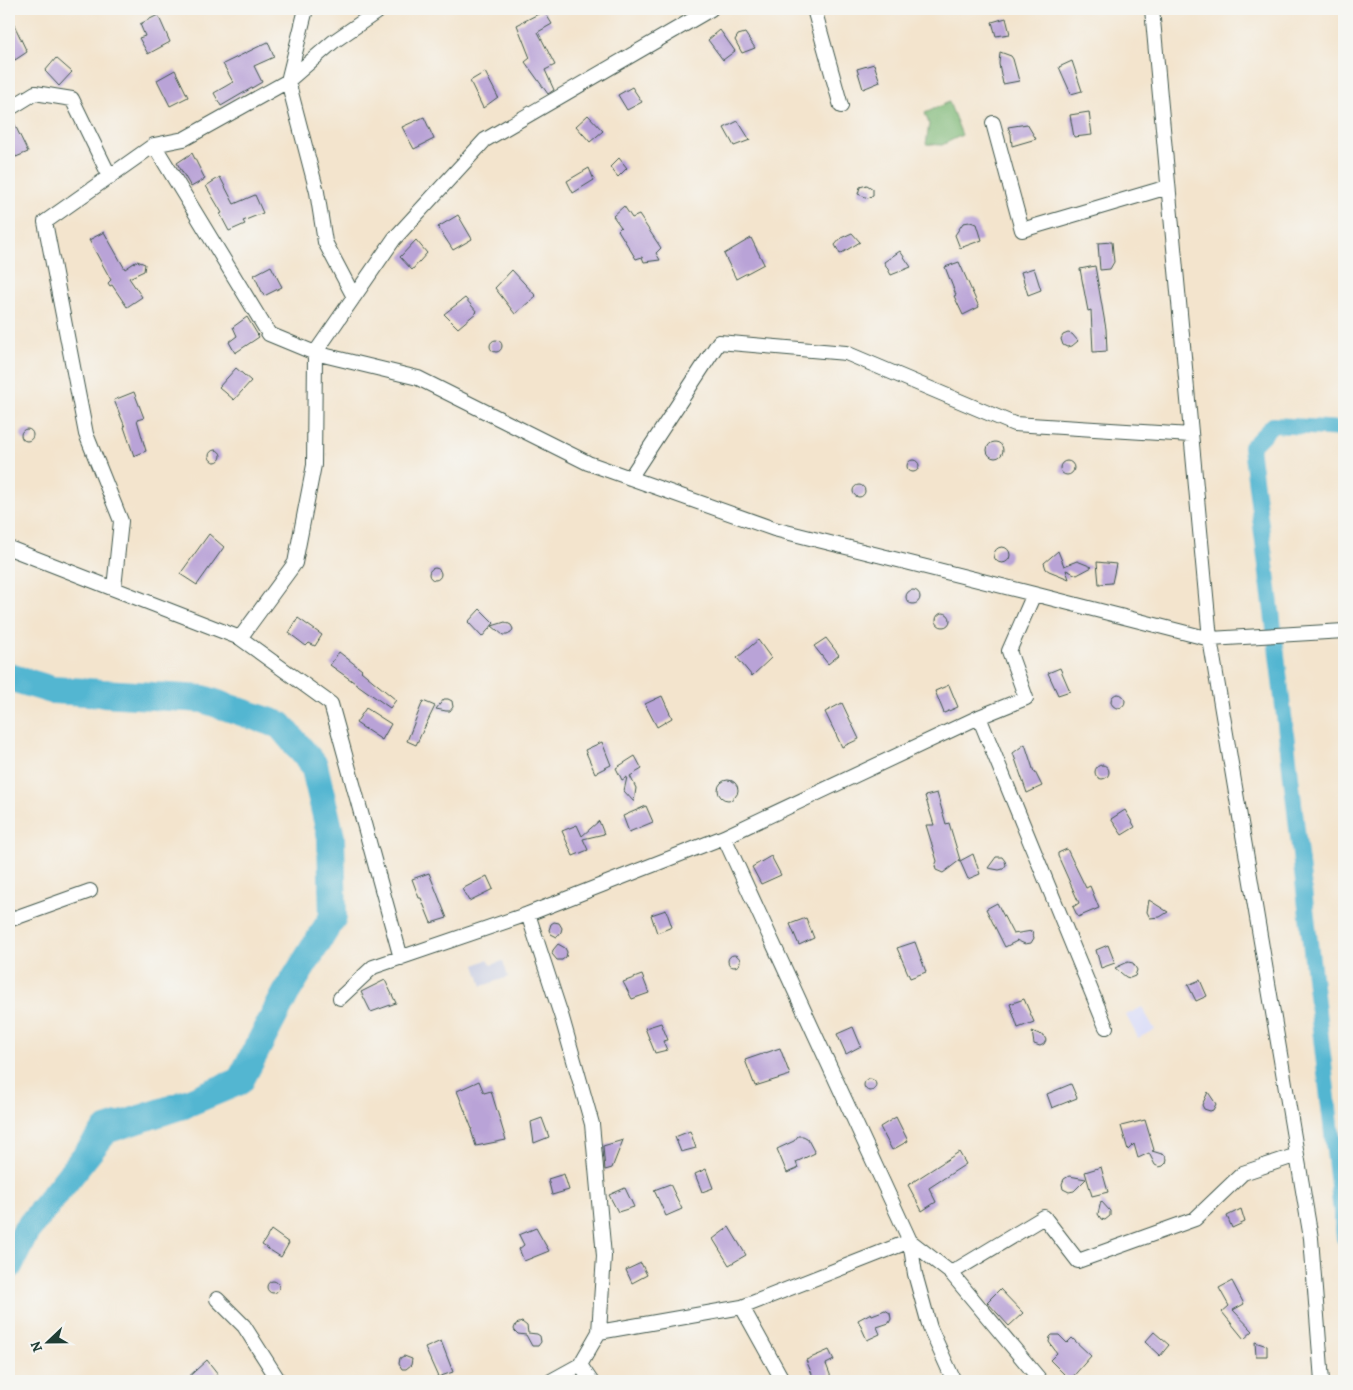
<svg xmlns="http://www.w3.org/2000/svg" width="1353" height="1390" font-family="Alegreya,serif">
	<rect width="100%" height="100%" fill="#f6f6f2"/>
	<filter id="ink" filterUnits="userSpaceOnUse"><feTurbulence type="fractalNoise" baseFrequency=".02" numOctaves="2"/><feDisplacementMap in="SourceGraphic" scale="10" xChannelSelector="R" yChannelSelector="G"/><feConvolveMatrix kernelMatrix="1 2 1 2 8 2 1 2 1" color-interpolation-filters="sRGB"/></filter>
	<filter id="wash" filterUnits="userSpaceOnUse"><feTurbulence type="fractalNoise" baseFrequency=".0096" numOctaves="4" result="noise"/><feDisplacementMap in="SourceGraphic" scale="20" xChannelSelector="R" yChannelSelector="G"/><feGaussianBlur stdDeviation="1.12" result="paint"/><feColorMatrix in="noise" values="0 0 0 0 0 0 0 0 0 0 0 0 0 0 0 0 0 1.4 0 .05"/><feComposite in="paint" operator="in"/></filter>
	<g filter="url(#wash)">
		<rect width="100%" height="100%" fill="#f3e4cd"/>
		<!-- built -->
		<path fill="#d5d8f9" d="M1142,1007L1155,1030L1138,1038L1126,1015Z"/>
		<!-- industrial -->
		<path fill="#bdc3de" d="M488,959L491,965L503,961L508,977L482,986L475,965Z"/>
		<!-- forest -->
		<path fill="#7eb876" stroke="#4e7a55" d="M949,102L962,135L942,145L926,144L929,124L925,113Z"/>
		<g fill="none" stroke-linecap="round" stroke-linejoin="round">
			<!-- canal -->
			<path stroke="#53b6d1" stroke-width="16" d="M1344,429L1273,425L1251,447L1273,620L1344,1238"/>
			<!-- river -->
			<path stroke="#53b6d1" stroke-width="28" d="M9,677L52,690L203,699L280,725L314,765L331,837L333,917L286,993L240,1081L180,1106L106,1130L26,1231L9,1266"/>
		</g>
		<g id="blocks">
			<!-- building -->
			<path fill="#b9a3d7" d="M544,11L552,24L538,32L555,65L545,70L554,90L548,94L525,62L530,58L517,25Z
				M9,14L27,52L15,60L9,47Z
				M158,15L170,42L148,54L139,38L145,36L140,24Z
				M1006,18L1010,34L996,36L992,22Z
				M720,30L735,51L723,60L708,40Z
				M745,33L755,48L742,53L735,40L738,35Z
				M268,42L274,57L254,66L262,82L221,106L214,93L233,82L223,64Z
				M1000,52L1011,56L1013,59L1019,81L1003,84L999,64Z
				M56,58L72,72L59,86L45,71Z
				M1072,61L1082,91L1071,94L1059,67Z
				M874,64L880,82L863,89L857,69Z
				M175,70L188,97L170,106L157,80Z
				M485,72L498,97L483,108L470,81Z
				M632,87L642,102L627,110L618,95Z
				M1089,112L1092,135L1074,137L1070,115Z
				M588,115L603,131L590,142L576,126Z
				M11,117L28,152L16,157L12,150L9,152V118Z
				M424,117L434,139L414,149L402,127Z
				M738,121L750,140L734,146L724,128Z
				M1027,124L1036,139L1012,146L1011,134L1008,127Z
				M192,153L205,179L191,187L177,163Z
				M619,158L627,168L618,177L610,167Z
				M589,168L594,180L573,193L567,181Z
				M220,177L234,204L255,195L263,213L243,221L245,224L229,231L220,214L222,213L206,186Z
				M867,185L873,189V195L868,198L858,194L860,187Z
				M624,206L632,218L639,215L661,248L656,253L660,260L644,262L642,257L636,259L618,230L621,227L613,216Z
				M458,215L472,239L453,250L438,227Z
				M970,222L977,224L982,240L960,248L955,235L963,223Z
				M104,232L125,269L137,261L145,264L144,271L129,278L142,297L127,307L112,285L110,286L108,283L111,280L89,240Z
				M852,233L860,242L840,254L835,245L841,238Z
				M751,238L764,264L736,279L724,254Z
				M416,240L427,253L412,270L400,257Z
				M1112,242L1114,262L1110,269L1100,270L1098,243Z
				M900,251L911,267L891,275L884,262Z
				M959,262L979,307L963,315L954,296L956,295L945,267Z
				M271,266L282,287L264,296L254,275Z
				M1095,266L1106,329L1107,351L1093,352L1091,310L1088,311L1080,269Z
				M1034,268L1041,290L1028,295L1021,272Z
				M512,270L536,296L515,314L495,288Z
				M465,298L477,312L458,328L444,314Z
				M247,317L259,337L235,353L229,342L237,336L233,327Z
				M1068,333L1072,334L1078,341L1072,346L1067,347L1063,345L1061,339L1063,335Z
				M490 346a6 6 0 1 1 12 0a6 6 0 1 1-12 0Z
				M236,368L251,381L234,400L219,387Z
				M134,392L144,418L137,420L146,451L134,456L124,427H125L114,400Z
				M21 435a6 6 0 1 1 12 0a6 6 0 1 1-12 0Z
				M987 450a8 8 0 1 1 16 0a8 8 0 1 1-16 0Z
				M209 456a6 6 0 1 1 12 0a6 6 0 1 1-12 0Z
				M907 466a6 6 0 1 1 12 0a6 6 0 1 1-12 0Z
				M1060 468a7 7 0 1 1 14 0a7 7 0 1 1-14 0Z
				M853 491a6 6 0 1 1 12 0a6 6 0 1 1-12 0Z
				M209,534L224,547L197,585L180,574Z
				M994 555a8 8 0 1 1 16 0a8 8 0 1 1-16 0Z
				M1058,551L1064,566L1077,561L1092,567L1077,575L1066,570L1069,579L1049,571L1046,569L1044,563Z
				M1097,562L1116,564L1112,583L1099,584Z
				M429 574a6 6 0 1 1 12 0a6 6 0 1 1-12 0Z
				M906 597a7 7 0 1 1 14 0a7 7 0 1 1-14 0Z
				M480,609L494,623L482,637L468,622Z
				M936 620a7 7 0 1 1 14 0a7 7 0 1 1-14 0Z
				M298,618L322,635L315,646L309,643L306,646L289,633Z
				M505,622L511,625L513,629L511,633L507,635H503L492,626Z
				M826,638L839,655L828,664L814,646Z
				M758,640L771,658L752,676L737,658Z
				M339,652L362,670L361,671L396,700L390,708L330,665Z
				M1060,668L1070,691L1058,695L1048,673Z
				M949,685L958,707L944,713L935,691Z
				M1111 701a7 7 0 1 1 14 0a7 7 0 1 1-14 0Z
				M662,696L672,718L657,727L645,704Z
				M444,699H448L452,701L453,707L450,711H446L436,709Z
				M423,701L435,706L416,745L407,741Z
				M842,703L859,739L842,747L825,712Z
				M366,708L391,724L382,740L356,723Z
				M602,742L611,765L595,773L585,750Z
				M1025,744L1034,772H1035L1042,786L1027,793L1013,753Z
				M635,756L642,769L630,776L636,788L634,802L624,791L627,777L622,780L616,768Z
				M1095 772a7 7 0 1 1 14 0a7 7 0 1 1-14 0Z
				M718 790a10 10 0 1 1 20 0a10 10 0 1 1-20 0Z
				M937,793L946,824L949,823L960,860L943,873L936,870L935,866L937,861L926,825H934L925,796Z
				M646,806L653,822L629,832L623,816Z
				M1125,810L1135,827L1122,835L1111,819Z
				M599,821L604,834L583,839L588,850L573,856L562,831L577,825L582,836Z
				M1067,849L1086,888L1090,886L1099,908L1078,917L1073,907L1079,903L1058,856V853Z
				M973,854L980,874L968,879L960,861Z
				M771,856L781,875L761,884L752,867Z
				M996,857H1002L1005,861L1006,865L1003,869L999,870L988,868Z
				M429,873L447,918L431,923L421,898H419L412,879Z
				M487,876L493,889L469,901L462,889Z
				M1149,900L1168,912L1160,917L1150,918L1147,912Z
				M997,903L1013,934L1032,931L1034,938L1031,943L1025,944L1016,940L1017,941L1005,947L986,909Z
				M666,910L672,927L657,933L651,915Z
				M806,918L814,938L799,945L790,924Z
				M554,922L559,923L562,928L561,932L557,937L551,934L549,930L551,924Z
				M915,942L926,972L910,978L897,948Z
				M558,944L565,948L567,952L566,957L562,960H557L552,954L553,950Z
				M1108,945L1115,963L1101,968L1096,950Z
				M728 961a6 6 0 1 1 12 0a6 6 0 1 1-12 0Z
				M1128,962L1133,963L1137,970L1135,976L1130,978L1126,977L1115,968Z
				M642,975L649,993L632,999L623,982Z
				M385,980L396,1003L371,1012L361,992Z
				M1200,980L1207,996L1196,1001L1188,985Z
				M1024,999L1034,1022L1018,1028L1010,1004Z
				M661,1023L668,1040L663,1041L667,1050L655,1053L645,1028Z
				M853,1027L861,1046L846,1054L837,1034Z
				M1032,1031L1044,1036L1046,1040L1044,1044L1040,1046L1034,1044Z
				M780,1048L790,1075L755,1086L745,1060Z
				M864 1085a6 6 0 1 1 12 0a6 6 0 1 1-12 0Z
				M479,1081L484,1093L491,1091L506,1140L476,1146L471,1130L472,1129L457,1091Z
				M1071,1084L1077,1098L1052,1108L1047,1094Z
				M1208,1092L1216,1104L1213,1110L1210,1111L1204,1109L1202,1105Z
				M896,1117L908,1141L892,1150L880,1127Z
				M542,1118L549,1137L534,1143L531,1122Z
				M1145,1120L1154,1150L1152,1151L1165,1155L1167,1159L1166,1163L1163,1166L1159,1167L1155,1165L1149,1153L1138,1158L1134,1144L1128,1150L1121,1126Z
				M690,1131L696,1148L681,1152L675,1137Z
				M798,1136H803L807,1138L815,1153L796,1162L798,1168L787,1173L777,1149L794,1141Z
				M623,1140L612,1168L605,1170L603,1146Z
				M959,1152L966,1164L929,1188L936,1202L922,1211L908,1185Z
				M1101,1167L1108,1192L1092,1196L1085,1172Z
				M706,1169L713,1188L702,1192L695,1174Z
				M564,1174L569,1190L552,1195L548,1179Z
				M1069,1176L1086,1179L1074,1191L1069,1192L1063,1189L1062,1184L1064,1179Z
				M670,1184L682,1209L666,1216L654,1190Z
				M625,1188L634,1207L618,1212L609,1195Z
				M1101,1201L1110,1211V1216L1105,1220L1101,1219L1098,1214Z
				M1241,1209L1245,1222L1232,1228L1227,1216Z
				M729,1227L746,1255L729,1265L713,1239Z
				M536,1228L549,1251L524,1261L519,1249L524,1245L519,1235Z
				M271,1230L289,1243L281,1257L262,1245Z
				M641,1263L647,1275L632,1283L626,1270Z
				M267 1287a6 6 0 1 1 12 0a6 6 0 1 1-12 0Z
				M1232,1281L1244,1304L1233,1310L1253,1331L1244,1339L1222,1312L1229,1306L1219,1288Z
				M1000,1289L1023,1313L1009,1326L987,1302Z
				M885,1310L890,1313L891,1319L889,1323L877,1327L880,1334L867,1340L858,1320L871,1313L872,1315Z
				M522,1322L527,1326L528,1333L537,1334L540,1336L541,1342L538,1346H532L526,1335L518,1334L515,1331L514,1329L516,1324Z
				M1154,1332L1169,1345L1160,1356L1145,1342Z
				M1052,1335H1059L1067,1343L1072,1338L1091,1356L1070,1380L1050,1360L1057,1353L1049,1342L1050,1337Z
				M441,1341L453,1372L438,1377L425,1348Z
				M1255,1342L1267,1346V1356H1256Z
				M829,1350L834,1360L826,1364L831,1377L821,1381H815L806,1360Z
				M404,1356L412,1359L411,1365L406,1369H402L399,1364L400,1358Z
				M207,1360L218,1374L210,1381H184Z"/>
		</g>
	</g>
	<g filter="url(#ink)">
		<use href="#blocks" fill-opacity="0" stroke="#3f564b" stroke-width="1"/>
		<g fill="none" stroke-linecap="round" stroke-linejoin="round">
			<defs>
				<path id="minor" d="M814,9L841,106
					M1152,9L1210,639L1311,1238L1322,1381
					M9,109L35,93L72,99L110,177
					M993,123L1022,230L1168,187
					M154,145L269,334L315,353L394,239L485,140L711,9
					M354,297L325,242L317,192L288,81L333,42L381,9
					M630,478L719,342L846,353L1014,424L1191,435
					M9,548L240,638
					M114,588L121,521L86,434L45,222L154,145L184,139L288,81L306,9
					M979,717L1106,1027
					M724,837L910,1241L915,1274L930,1328L954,1381
					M528,914L562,1018L592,1124L604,1256L599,1332
					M9,920L90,891
					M401,958L331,704L240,638L295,563L314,465L315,353L418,378L588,463L774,529L1034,594
					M340,998L373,967L528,914L724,837L979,717L1026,698L1009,651L1034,594L1210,639L1344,631
					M910,1241L951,1273L1041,1381
					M951,1273L1044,1217L1078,1261L1195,1219L1243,1173L1297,1155
					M217,1299L244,1326L279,1381
					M742,1307L783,1381
					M580,1365L591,1381
					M551,1381L580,1365L599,1332L742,1307L910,1241"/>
			</defs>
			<!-- minor casing -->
			<use href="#minor" stroke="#3f564b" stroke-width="16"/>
			<!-- minor -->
			<use href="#minor" stroke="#fff" stroke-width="14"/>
		</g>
	</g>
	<!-- margin -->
	<rect width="1353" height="1390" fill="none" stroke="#f6f6f2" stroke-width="30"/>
	<!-- north arrow -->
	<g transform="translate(48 1342) rotate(248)" stroke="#f6f6f2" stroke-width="4" paint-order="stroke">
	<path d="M0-4L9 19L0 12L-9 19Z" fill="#1f3d34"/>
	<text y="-8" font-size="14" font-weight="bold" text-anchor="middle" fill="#1f3d34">N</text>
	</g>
</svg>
